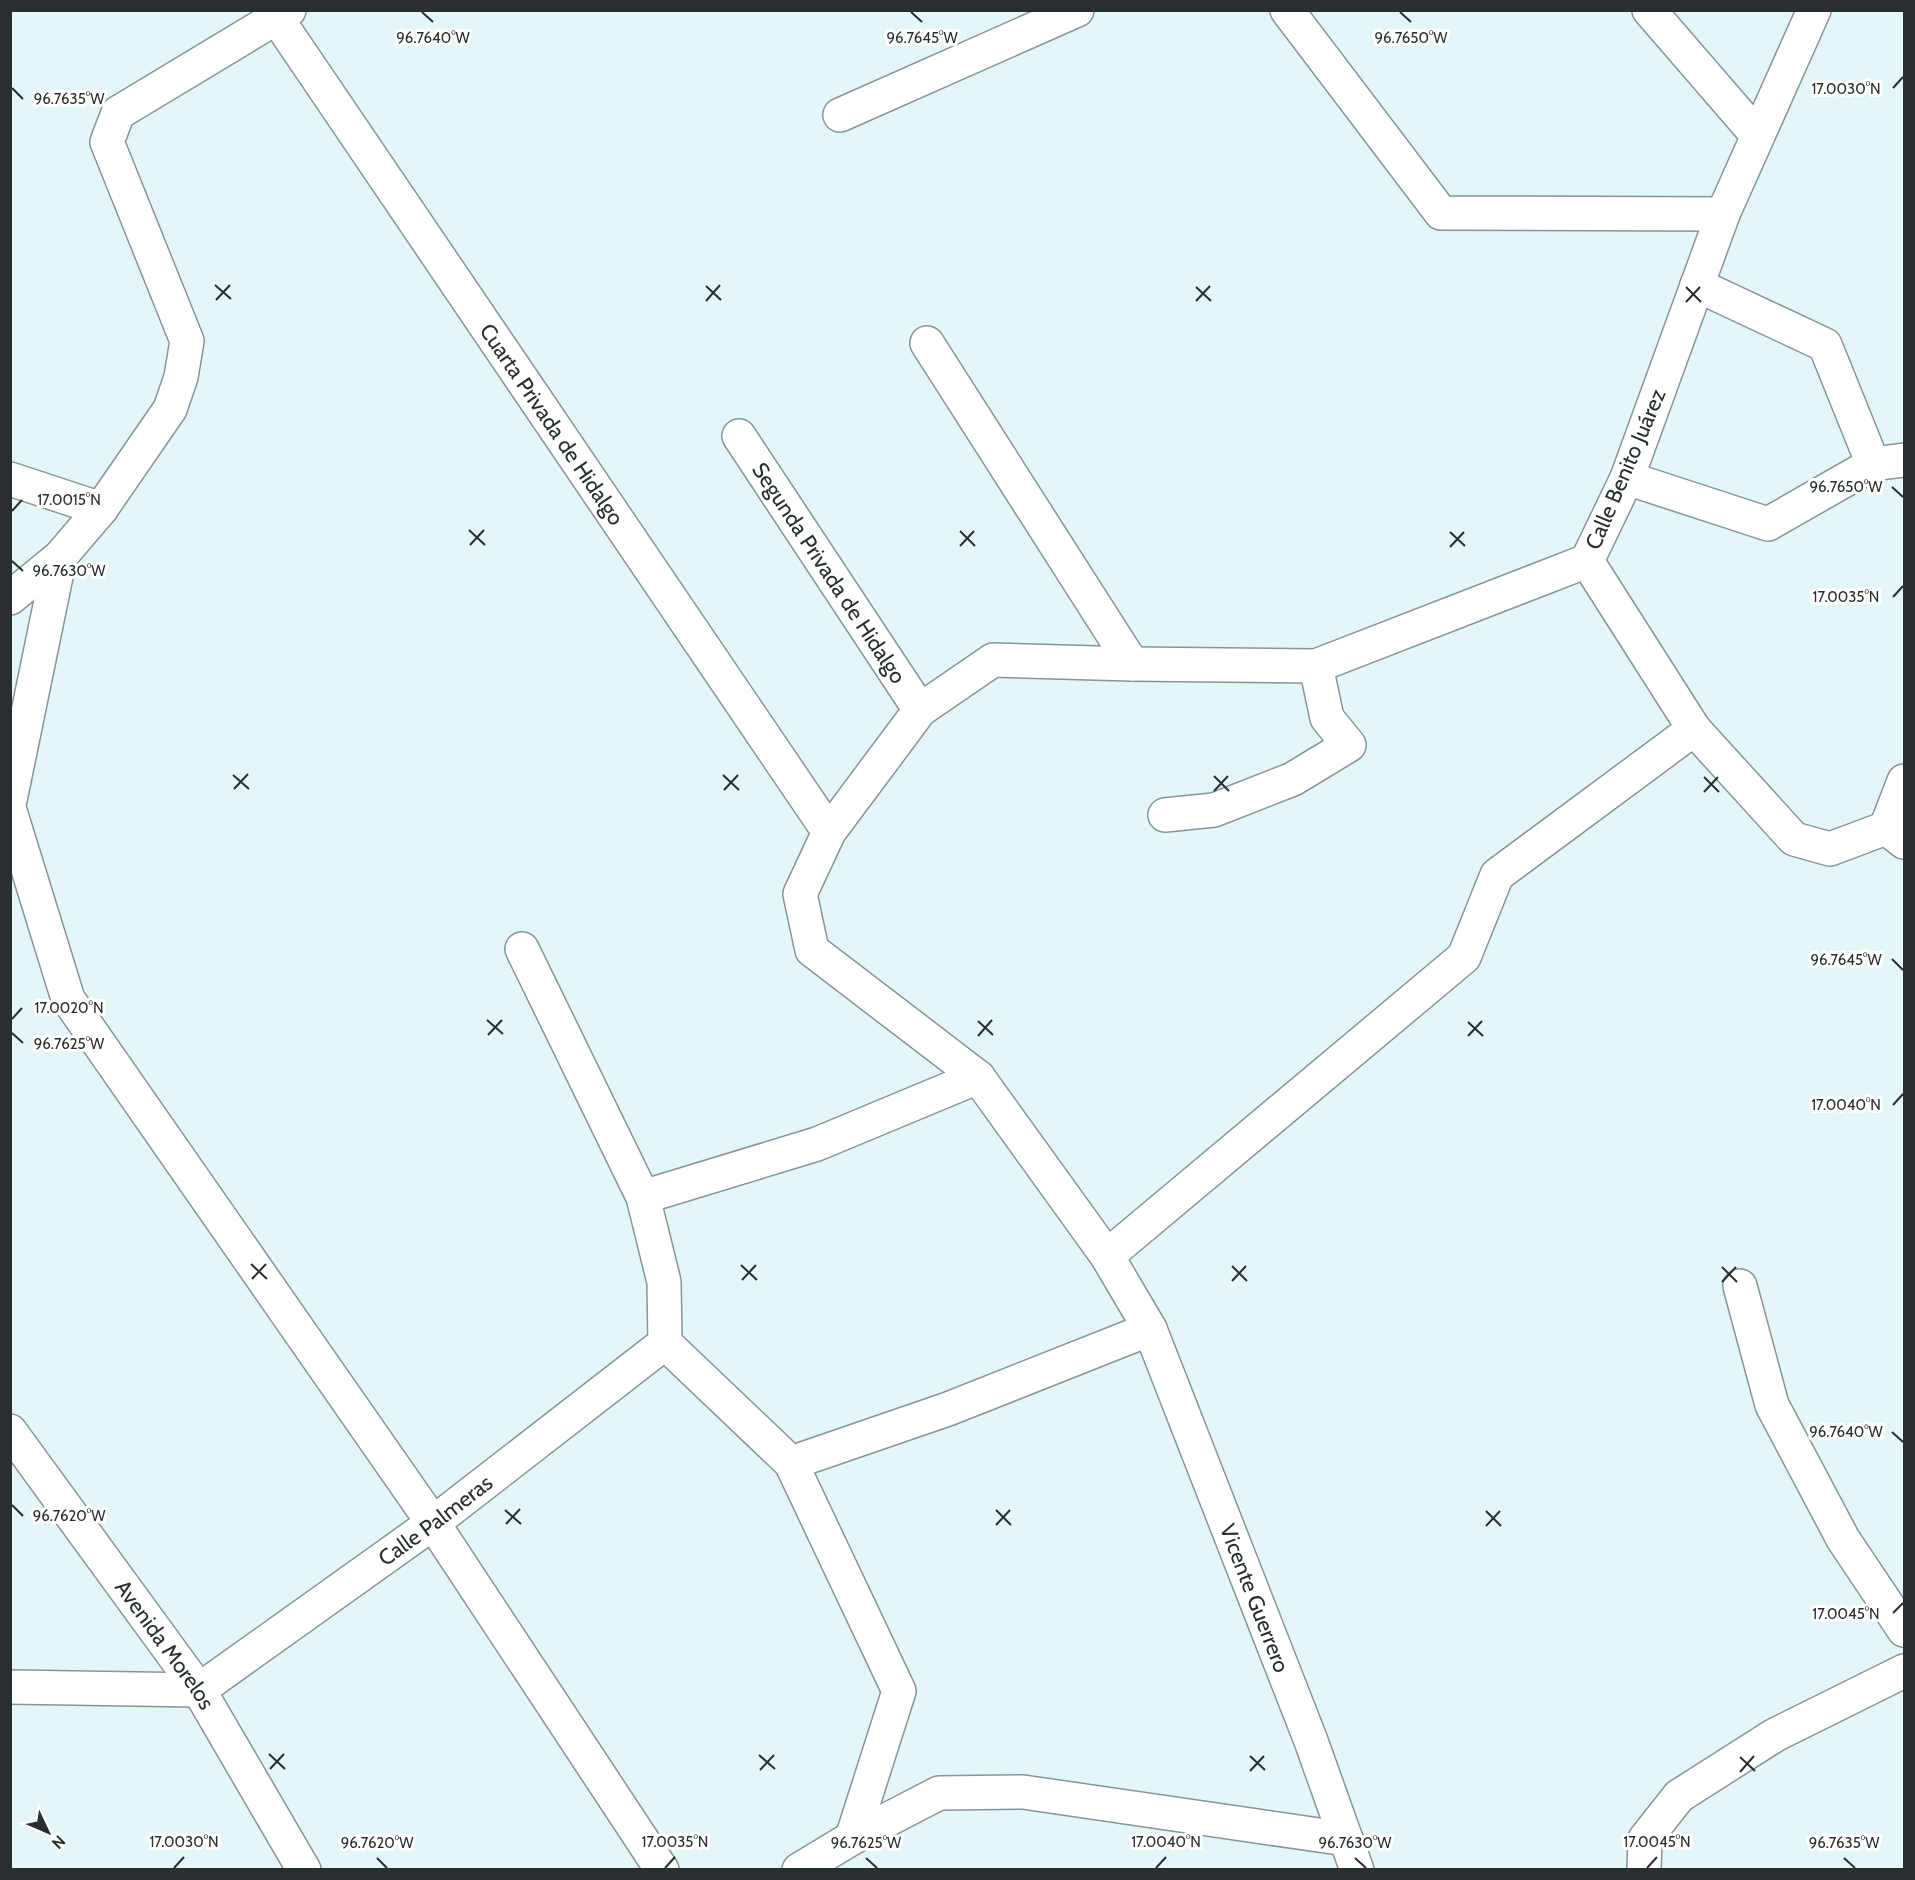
<svg xmlns="http://www.w3.org/2000/svg" width="1915" height="1880" font-family="Cabin,sans-serif">
	<rect width="100%" height="100%" fill="#e5f6f9"/>
	<g fill="none" stroke-linecap="round" stroke-linejoin="round">
		<defs>
			<g id="minor">
				<path d="M1287,10L1441,213L1723,214"/>
				<path d="M1649,10L1757,135"/>
				<path d="M1814,10L1723,214L1627,478L1587,561L1694,729L1794,839L1830,849L1886,828L1904,842"/>
				<path id="s1" d="M276,17L829,832"/>
				<path d="M840,115L1077,10"/>
				<path d="M1697,285L1825,345L1873,464"/>
				<path d="M927,343L1132,664"/>
				<path id="s2" d="M739,436L920,710"/>
				<path d="M1627,478L1768,524L1873,464L1904,460"/>
				<path d="M10,479L101,509"/>
				<path d="M10,598L60,557L101,509L170,409L181,377L187,341L107,142L118,113L289,10"/>
				<path d="M10,800L60,557"/>
				<path d="M10,811L68,999L433,1523L662,1870"/>
				<path d="M1165,815L1214,810L1293,779L1349,745L1327,718L1316,666"/>
				<path d="M1886,828L1904,781"/>
				<path d="M522,949L643,1197L664,1282L665,1343L791,1463L899,1691L852,1838"/>
				<path d="M643,1197L817,1144L978,1077"/>
				<path d="M1107,1256L1464,957L1497,875L1694,729"/>
				<path d="M1740,1286L1772,1405L1843,1539L1904,1630"/>
				<path id="s3" d="M10,1431L199,1690L304,1870"/>
				<path d="M791,1463L948,1409L1150,1329"/>
				<path id="s4" d="M10,1687L199,1690L433,1523L665,1343"/>
				<path d="M799,1870L852,1838L939,1793L1023,1792L1346,1839"/>
				<path d="M1357,1870L1311,1741L1150,1329L1107,1256L978,1077L812,950L800,894L829,832L920,710L993,660L1132,664L1316,666L1587,561"/>
				<path d="M1644,1870L1645,1839L1679,1796L1775,1735L1904,1671"/>
			</g>
		</defs>
		<!-- minor casing -->
		<use href="#minor" stroke="#869598" stroke-width="36"/>
		<!-- minor -->
		<use href="#minor" stroke="#fff" stroke-width="33"/>
	</g>
	<!-- ticks -->
	<path fill="none" stroke="#292f30" stroke-width="2" d="M422,12L433,22M911,12L922,22M1400,12L1411,22M12,88L23,99M1893,88L1903,77M215,285L231,299M706,286L721,300M1196,287L1211,301M1686,287L1701,302M216,300L230,285M706,301L720,285M1196,301L1210,286M1686,302L1700,287M1892,487L1903,497M12,511L22,500M469,530L485,545M960,531L975,546M1450,532L1465,546M470,545L484,530M960,546L974,531M1450,547L1464,532M12,561L23,571M1893,597L1903,586M233,775L249,789M723,775L739,790M1214,776L1229,791M1704,777L1719,792M234,789L248,774M724,790L738,775M1214,791L1228,776M1704,792L1718,777M1892,959L1903,970M12,1019L22,1008M487,1020L503,1034M978,1021L993,1035M1468,1022L1483,1036M12,1033L23,1043M488,1035L502,1020M978,1036L992,1020M1468,1036L1482,1021M1893,1105L1903,1094M251,1264L267,1279M741,1265L757,1280M1232,1266L1247,1281M1722,1267L1737,1282M252,1279L266,1264M742,1280L756,1265M1232,1281L1246,1266M1722,1282L1736,1267M1892,1432L1903,1442M12,1505L23,1516M505,1510L521,1524M996,1510L1011,1525M1486,1511L1501,1526M506,1524L520,1509M996,1525L1010,1510M1486,1526L1500,1511M1893,1613L1903,1603M269,1754L285,1769M759,1755L775,1769M1250,1756L1265,1770M1740,1757L1755,1771M270,1769L284,1754M760,1770L774,1755M1250,1771L1264,1756M1740,1772L1754,1756M377,1858L387,1868M866,1858L877,1868M1355,1858L1366,1868M1844,1858L1855,1868M174,1868L184,1857M665,1868L675,1857M1156,1868L1166,1857M1647,1868L1657,1857"/>
	<g text-anchor="middle" stroke-width="6" stroke-linejoin="round" paint-order="stroke">
		<!-- street labels -->
		<g font-size="22" fill="#292f30" stroke="#fff">
			<text dy="8" stroke="none"><textPath href="#s1" startOffset="492">Cuarta Privada de Hidalgo</textPath></text>
			<text transform="translate(1625 469) rotate(-67)" y="8">Calle Benito Juárez</text>
			<text dy="8" stroke="none"><textPath href="#s2" startOffset="164">Segunda Privada de Hidalgo</textPath></text>
			<text dy="8" stroke="none"><textPath href="#s4" startOffset="480">Calle Palmeras</textPath></text>
			<text transform="translate(1255 1598) rotate(69)" y="8">Vicente Guerrero</text>
			<text dy="8" stroke="none"><textPath href="#s3" startOffset="264">Avenida Morelos</textPath></text>
		</g>
	</g>
	<g font-size="15" text-anchor="middle" fill="#292f30" stroke="#fff" stroke-width="6" stroke-linejoin="round" paint-order="stroke">
		<text x="922" y="43">96.7645°W</text>
		<text x="433" y="43">96.7640°W</text>
		<text x="1411" y="43">96.7650°W</text>
		<text x="1846" y="94">17.0030°N</text>
		<text x="69" y="104">96.7635°W</text>
		<text x="1846" y="492">96.7650°W</text>
		<text x="69" y="505">17.0015°N</text>
		<text x="69" y="576">96.7630°W</text>
		<text x="1846" y="602">17.0035°N</text>
		<text x="1846" y="965">96.7645°W</text>
		<text x="69" y="1013">17.0020°N</text>
		<text x="69" y="1049">96.7625°W</text>
		<text x="1846" y="1110">17.0040°N</text>
		<text x="1846" y="1437">96.7640°W</text>
		<text x="69" y="1521">96.7620°W</text>
		<text x="1846" y="1619">17.0045°N</text>
		<text x="184" y="1847">17.0030°N</text>
		<text x="675" y="1847">17.0035°N</text>
		<text x="1166" y="1847">17.0040°N</text>
		<text x="1657" y="1847">17.0045°N</text>
		<text x="377" y="1848">96.7620°W</text>
		<text x="866" y="1848">96.7625°W</text>
		<text x="1355" y="1848">96.7630°W</text>
		<text x="1844" y="1848">96.7635°W</text>
	</g>
	<!-- border -->
	<rect width="1915" height="1880" fill="none" stroke="#292f30" stroke-width="24"/>
	<!-- north arrow -->
	<g transform="translate(48 1832) rotate(134)" stroke="#ffffff" stroke-width="4.5" paint-order="stroke">
	<path d="M0-4.5L10 22L0 15L-10 22Z" fill="#292f30"/>
	<text y="-9" font-size="16" font-weight="bold" text-anchor="middle" fill="#292f30">N</text>
	</g>
</svg>
